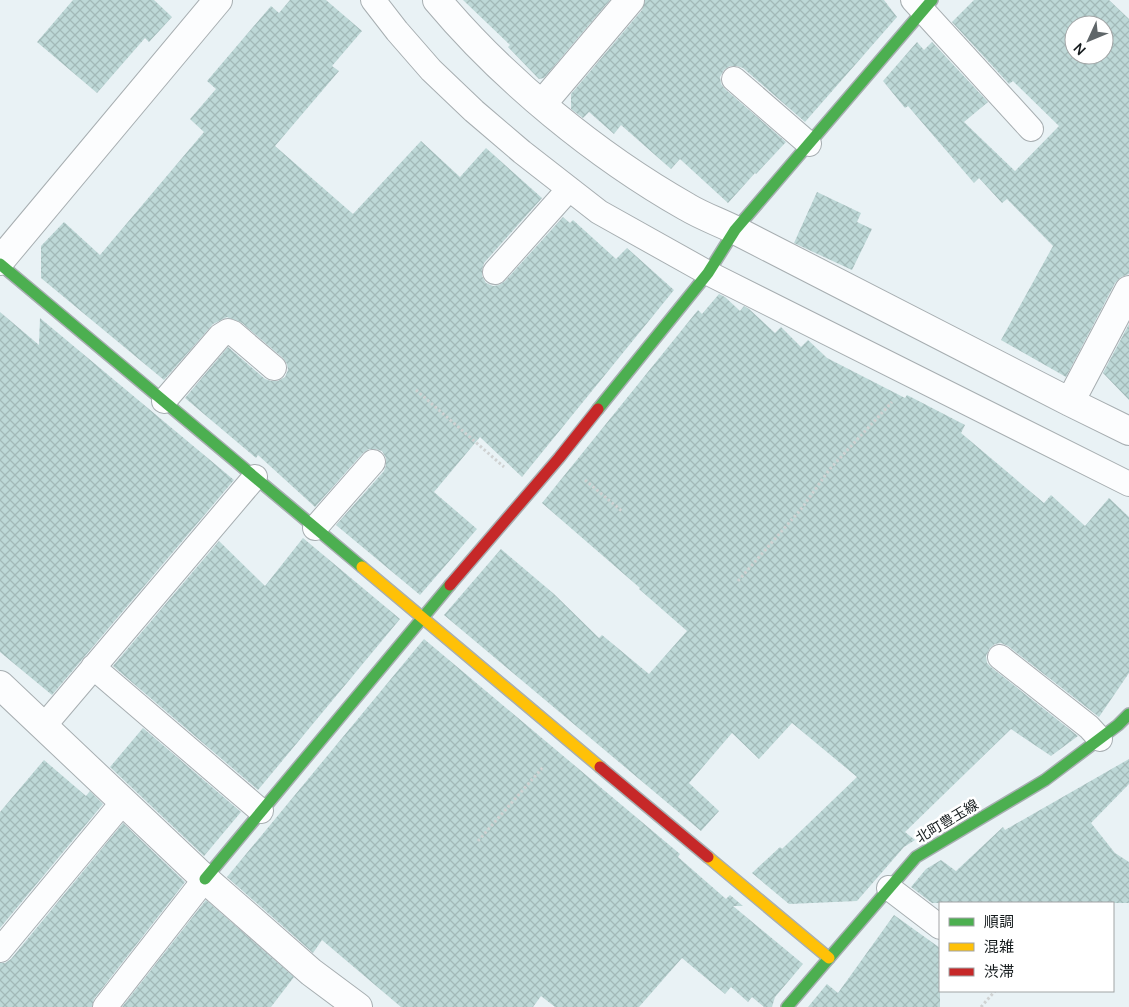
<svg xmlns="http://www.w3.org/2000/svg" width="1129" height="1007" font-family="Manrope,'Noto Sans JP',sans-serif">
	<defs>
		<pattern id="building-cross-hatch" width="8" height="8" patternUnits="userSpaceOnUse" patternTransform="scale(1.25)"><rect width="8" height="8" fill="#bdd8d7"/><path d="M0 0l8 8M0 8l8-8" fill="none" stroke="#a2b9b8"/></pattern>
	</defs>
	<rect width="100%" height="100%" fill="#e9f2f5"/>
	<!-- building -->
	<path fill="url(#building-cross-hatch)" fill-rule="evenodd" d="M73,0H154L172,17L149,42L145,38L97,93L37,42Z
		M290,0H326L362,31L332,66L339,71L275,146L353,214L421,141L460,177L486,148L542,198L484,263L482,270V276L486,283L493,286L499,285L505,281L563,217L570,223L573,220L616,259L627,248L674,290L522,477L480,437L434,492L477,529L420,595L336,525L384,471L386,465V458L382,451L376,449H369L363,453L315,507L258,455L256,458L185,398L228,347L265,379L271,381H278L285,377L288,370L287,364L283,358L242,323L227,317L213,324L164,380L41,278V246L64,222L100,255L204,132L190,119L216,89L207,81L271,6L279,13Z
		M463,0H610L544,78L539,79L508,47L510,45Z
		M645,0H884L897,17L805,122L743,68L737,66H730L724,70L720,77L721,84L725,89L786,142L756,174L755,173L728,203L680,159L671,169L621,125L614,134L589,112L583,118L571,109V94L642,10Z
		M974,0H1109L1129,19V274L1121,277L1115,283L1066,377L1001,340L1053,246L1007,199L1002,203L979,178L974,183L908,106L905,108L883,81L917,42L924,50L932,42L988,102L964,122L1015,171L1059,126L1013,81L1009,84L952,22ZM1074,25H1104V55H1074Z
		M817,192L861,213L857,222L872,229L852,270L794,243Z
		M719,294L725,297L740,311L744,306L749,309L775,333L781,327L801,347L808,340L827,358L905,398L907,395L965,425L961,433L1044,503L1051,495L1085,526L1109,498L1129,517V673L1099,717L1008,646L1001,643L995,644L990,648L986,656L987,663L992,668L1078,736L1051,756L1011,729L905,832L915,840L904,847L857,901L789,904L752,873L780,847L782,849L857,777L792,723L759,759L732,733L689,783L719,811L701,831L444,615L501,549L554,594L599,638L602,635L649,674L687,631L639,589L640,588L542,503L698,310L702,314Z
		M0,312L39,345L40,318L234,480L52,695L0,652Z
		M1129,324V400L1103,373Z
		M303,538L400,619L258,790L113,666L219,541L265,586Z
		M424,639L680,854L678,857L726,899L730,895L743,906H733L803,964L775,997L772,1007H764L752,997L748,1002L731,987L725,994L682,958L639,1007H555L541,996L533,1007H401L322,940L313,953L227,877Z
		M143,728L241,812L204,856L110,767Z
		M1129,759V784L1091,823L1115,853L1129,862V903H932L911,887L926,869L941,860L956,871L1003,827L1005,830Z
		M44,760L86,796L90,791L103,804L0,928V812Z
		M123,823L185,882L94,999L92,1007H0V963H5L11,959Z
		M206,900L294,977L271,1007H122Z
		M894,915L940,948V1007H808L827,984L838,993Z"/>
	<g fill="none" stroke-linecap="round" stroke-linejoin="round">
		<defs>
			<path id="lane" d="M373,0L397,31L431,70L474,111L522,152L599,212L708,273L1129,484
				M913,0L1031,129
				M734,79L809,144
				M495,272L569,189
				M164,401L220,336L228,331L233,333L274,368
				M315,528L373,462
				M1000,657L1089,727L1100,739
				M93,667L261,811
				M43,727L255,477
				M889,888L940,927
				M0,950L123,802
				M105,1007L205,879"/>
			<path id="street" d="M437,0C504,80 597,156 687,207C702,216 719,222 735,230L1070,402L1129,431
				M542,104L630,0
				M0,261L218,0
				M1070,402L1129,290
				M0,685L205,879L311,972L358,1007"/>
			<path id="fast" d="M0,264L362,567
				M598,409L708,273L735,230L932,0
				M205,879L450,585
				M787,1007L916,857L1045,780L1118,725L1129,714"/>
			<path id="slow" d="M362,567L600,767
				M708,857L829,958"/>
			<path id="jam" d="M450,585L559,458L598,409
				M600,767L708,857"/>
		</defs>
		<!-- lane casing -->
		<use href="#lane" stroke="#a7aeb1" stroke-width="26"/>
		<!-- street casing -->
		<use href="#street" stroke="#a7aeb1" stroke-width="30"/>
		<!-- fast casing -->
		<use href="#fast" stroke="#a7aeb1" stroke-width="14"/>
		<!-- slow casing -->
		<use href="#slow" stroke="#a7aeb1" stroke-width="14"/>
		<!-- jam casing -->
		<use href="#jam" stroke="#a7aeb1" stroke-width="14"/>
		<!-- path -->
		<path stroke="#cfd2d2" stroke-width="3" stroke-dasharray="2.5 2.5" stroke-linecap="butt" d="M416,390L504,467
			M585,480L623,512
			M738,581L802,508L829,470L892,402
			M478,841L544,766
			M981,1007L995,991"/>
		<!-- lane -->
		<use href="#lane" stroke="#fcfdfe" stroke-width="24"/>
		<!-- street -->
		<use href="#street" stroke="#fcfdfe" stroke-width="28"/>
		<!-- fast -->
		<use href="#fast" stroke="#4caf50" stroke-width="11"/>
		<!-- slow -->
		<use href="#slow" stroke="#ffc107" stroke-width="11"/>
		<!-- jam -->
		<use href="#jam" stroke="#c62828" stroke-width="11"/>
	</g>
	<g text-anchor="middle" stroke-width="5" stroke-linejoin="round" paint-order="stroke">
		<!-- street labels -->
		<g font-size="14" fill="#151b1d" stroke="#fff">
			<text transform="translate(947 821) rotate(-31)" y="5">北町豊玉線</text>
		</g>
	</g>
	<!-- legend -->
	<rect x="939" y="902" width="175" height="90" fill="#ffffff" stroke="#a1a4a5"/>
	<rect x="949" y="918" width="25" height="8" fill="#4caf50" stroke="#a1a4a5"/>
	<text x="984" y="927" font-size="15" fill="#151b1d">順調</text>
	<rect x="949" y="943" width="25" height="8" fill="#ffc107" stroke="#a1a4a5"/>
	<text x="984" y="952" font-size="15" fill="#151b1d">混雑</text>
	<rect x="949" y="968" width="25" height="8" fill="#c62828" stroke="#a1a4a5"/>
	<text x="984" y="977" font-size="15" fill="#151b1d">渋滞</text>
	<!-- north arrow -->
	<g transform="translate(1089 40) rotate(226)"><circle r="24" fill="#ffffff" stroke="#a1a4a5"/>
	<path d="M0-4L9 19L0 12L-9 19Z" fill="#5f6669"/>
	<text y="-8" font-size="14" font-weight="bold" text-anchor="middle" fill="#151b1d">N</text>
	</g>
</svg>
